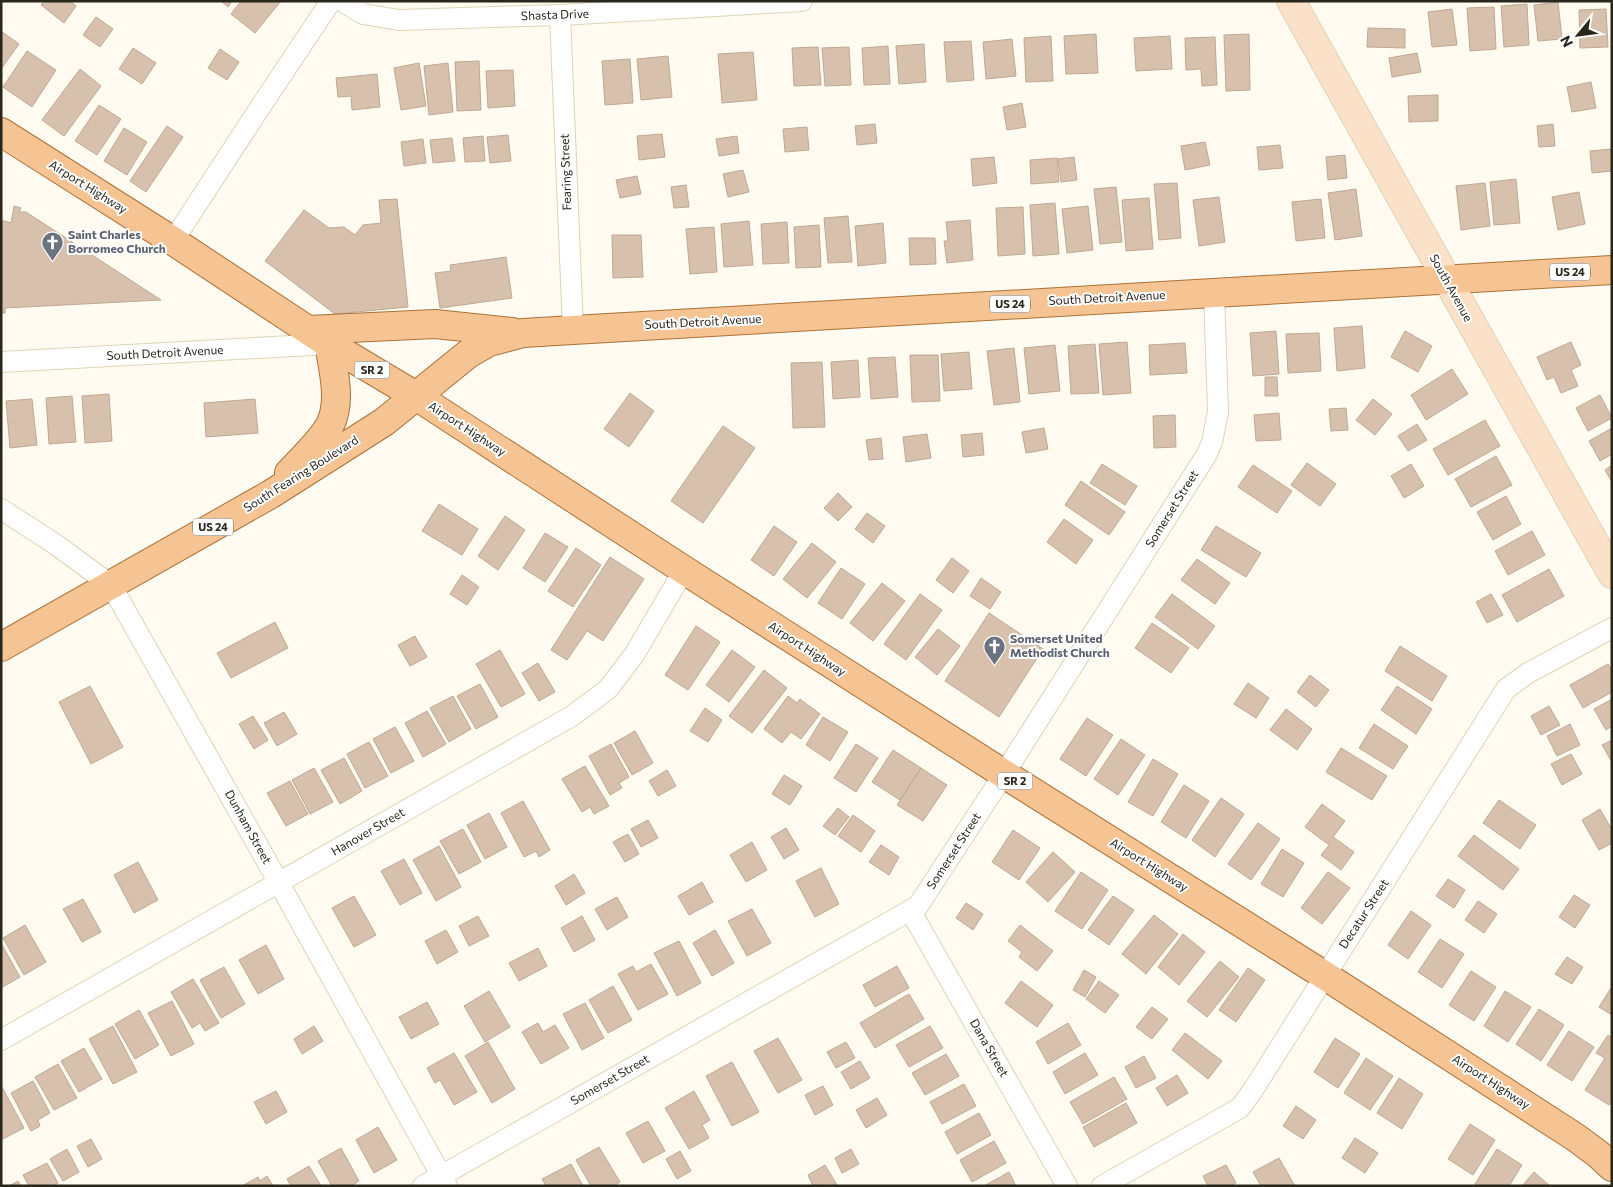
<svg xmlns="http://www.w3.org/2000/svg" width="1613" height="1187" font-family="Commissioner,sans-serif">
	<rect width="100%" height="100%" fill="#fffbf0"/>
	<!-- building -->
	<path fill="#d8c1ac" stroke="#bfa893" d="M44,1H70L76,6L64,23L41,5Z
		M221,1H232L228,7Z
		M241,1H281L255,33L231,14Z
		M1558,2L1562,39L1538,41L1534,5Z
		M1527,4L1529,45L1504,47L1501,6Z
		M1494,7L1496,49L1470,51L1467,8Z
		M1452,9L1457,45L1432,47L1428,12Z
		M1606,9L1608,47L1580,48L1579,10Z
		M96,17L113,29L100,47L83,35Z
		M1368,28L1405,29V48L1367,47Z
		M1,31L19,44L1,69Z
		M1096,34L1098,73L1066,74L1064,36Z
		M1249,34L1250,90L1226,91L1224,35Z
		M1051,36L1053,81L1026,82L1024,38Z
		M1170,36L1172,69L1136,71L1134,38Z
		M1215,37L1217,85L1202,86L1201,69L1186,70L1185,38Z
		M1012,39L1016,76L986,79L983,42Z
		M971,41L974,80L947,82L944,42Z
		M924,44L926,82L899,84L896,46Z
		M888,46L890,84L864,85L862,48Z
		M818,47L821,85L794,86L792,48Z
		M849,47L851,85L825,86L822,48Z
		M133,48L156,63L142,84L119,69Z
		M220,49L239,62L227,80L208,68Z
		M27,51L56,70L32,107L3,87Z
		M753,52L757,100L722,103L718,54Z
		M1417,53L1421,72L1392,77L1389,58Z
		M668,56L672,97L641,100L637,59Z
		M630,59L633,103L605,105L602,61Z
		M479,61L481,110L457,111L455,62Z
		M419,63L426,106L401,110L394,68Z
		M448,63L453,112L429,115L424,66Z
		M80,69L101,86L64,136L42,120Z
		M513,70L515,106L488,108L486,71Z
		M377,74L380,107L352,110L351,96L338,97L336,78Z
		M1591,82L1596,108L1572,112L1567,87Z
		M1438,95V121L1409,122L1408,96Z
		M1022,103L1026,127L1007,130L1003,107Z
		M99,105L121,119L97,155L75,141Z
		M875,124L877,143L857,145L855,126Z
		M1553,124L1555,146L1539,147L1537,126Z
		M167,126L183,137L146,192L130,181Z
		M807,127L809,150L785,152L783,129Z
		M124,128L147,142L127,175L104,161Z
		M662,134L665,157L639,160L637,136Z
		M508,135L511,161L490,163L487,137Z
		M483,136L485,161L465,162L463,138Z
		M737,136L739,153L719,156L716,139Z
		M452,138L455,161L433,163L430,140Z
		M423,139L426,163L404,166L401,142Z
		M1205,142L1210,165L1185,170L1181,146Z
		M1280,145L1283,168L1259,170L1257,147Z
		M1612,149V171L1592,173L1590,151Z
		M1345,155L1347,178L1328,180L1326,157Z
		M994,157L997,183L973,186L971,159Z
		M1074,157L1077,180L1061,182L1058,159Z
		M1057,158L1059,182L1031,184L1030,160Z
		M743,170L749,192L728,197L723,174Z
		M637,176L641,194L620,198L616,180Z
		M1516,179L1520,223L1494,225L1490,182Z
		M1177,183L1181,238L1159,240L1154,184Z
		M1485,183L1490,226L1461,230L1456,186Z
		M686,185L689,207L674,208L671,187Z
		M1116,187L1122,242L1100,244L1094,189Z
		M1356,189L1362,236L1335,240L1328,193Z
		M1579,192L1585,224L1558,230L1552,197Z
		M1219,197L1225,242L1199,246L1193,200Z
		M1149,198L1153,249L1126,251L1122,200Z
		M397,199L408,307L335,314L265,261L304,210L329,228L344,227L355,235L363,225L381,223L379,200Z
		M1321,199L1325,238L1296,241L1292,202Z
		M1055,203L1059,254L1033,256L1030,205Z
		M14,206L21,208L19,212H26L161,300L5,308V313H1V220L11,223Z
		M1088,206L1093,250L1067,253L1062,209Z
		M1023,207L1025,254L998,256L996,208Z
		M848,216L852,262L828,263L824,218Z
		M970,220L973,260L947,263L944,241H948L946,222Z
		M749,221L753,265L724,267L721,224Z
		M787,222L789,263L763,264L761,224Z
		M883,223L886,263L858,266L855,226Z
		M819,225L821,267L796,268L794,227Z
		M714,227L717,272L690,274L686,229Z
		M612,235H641L643,277L613,278Z
		M909,238H935L936,264L910,265Z
		M506,257L512,298L440,308L435,273L451,271L450,265Z
		M1362,326L1365,368L1337,371L1334,328Z
		M1276,331L1279,374L1253,376L1250,333Z
		M1405,331L1432,346L1418,372L1391,357Z
		M1319,333L1321,371L1288,373L1286,334Z
		M1127,342L1131,393L1103,395L1099,344Z
		M1571,342L1581,365L1571,370L1578,386L1561,393L1554,377L1547,380L1537,357Z
		M1185,343L1187,373L1150,375L1149,345Z
		M1095,344L1099,393L1071,394L1068,346Z
		M1055,345L1060,391L1029,394L1024,348Z
		M1014,348L1020,402L994,405L987,351Z
		M969,352L972,389L944,391L941,354Z
		M910,355H938L940,401L912,402Z
		M895,357L898,397L871,399L868,358Z
		M858,360L860,397L833,399L831,362Z
		M822,362L825,427L793,428L791,363Z
		M1452,369L1468,394L1426,420L1411,395Z
		M1265,377H1277L1278,396H1265Z
		M630,393L654,411L629,447L604,429Z
		M109,394L112,441L85,443L82,396Z
		M1600,395L1612,418L1588,431L1576,408Z
		M72,396L76,442L49,444L46,398Z
		M32,399L37,445L10,448L6,401Z
		M255,399L258,433L206,437L204,403Z
		M1373,399L1392,414L1375,435L1356,420Z
		M1346,408L1348,430L1331,431L1329,409Z
		M1279,413L1281,440L1256,441L1254,415Z
		M1175,415L1176,447L1154,448L1153,416Z
		M1485,420L1500,446L1448,475L1433,449Z
		M1417,424L1427,440L1408,451L1398,436Z
		M723,426L755,448L703,523L671,501Z
		M1044,428L1048,449L1026,453L1022,432Z
		M1612,428V454L1600,461L1589,441Z
		M982,433L984,455L963,457L961,435Z
		M927,434L931,458L906,462L903,437Z
		M881,438L883,459L869,460L866,440Z
		M1496,456L1512,485L1471,507L1455,479Z
		M1307,463L1336,484L1320,506L1291,485Z
		M1102,464L1137,486L1125,505L1090,483Z
		M1411,464L1424,486L1404,498L1391,476Z
		M1253,465L1292,491L1277,513L1238,487Z
		M1612,465V482L1605,470Z
		M1081,481L1125,512L1109,535L1065,505Z
		M838,493L852,507L838,521L824,508Z
		M1506,496L1521,524L1493,540L1477,512Z
		M439,504L478,529L462,555L422,531Z
		M867,513L885,526L873,543L855,529Z
		M505,516L525,530L498,570L478,556Z
		M1064,519L1093,540L1076,564L1047,542Z
		M774,526L797,542L774,576L751,560Z
		M1216,526L1261,553L1246,577L1201,550Z
		M1532,531L1545,555L1508,575L1495,551Z
		M545,533L568,547L545,582L523,568Z
		M812,543L836,562L807,598L783,579Z
		M576,548L601,565L573,607L548,591Z
		M610,557L644,579L603,641L587,631L567,660L551,650Z
		M952,558L969,571L953,593L936,580Z
		M1197,559L1230,583L1215,604L1181,580Z
		M841,568L865,584L842,619L818,603Z
		M1549,569L1564,596L1517,622L1502,595Z
		M462,575L479,587L467,605L450,594Z
		M981,578L1001,592L990,609L970,596Z
		M882,583L905,601L873,641L850,623Z
		M920,594L942,610L906,660L884,644Z
		M1172,594L1215,626L1198,649L1155,617Z
		M1491,594L1503,615L1487,623L1476,602Z
		M989,613L1043,649L999,717L945,681Z
		M275,622L288,648L231,678L217,653Z
		M1152,623L1189,648L1171,673L1135,648Z
		M696,626L720,642L688,690L665,675Z
		M938,629L960,646L937,675L915,657Z
		M415,636L427,657L410,666L398,645Z
		M1400,646L1447,676L1432,701L1385,671Z
		M500,650L525,694L501,707L476,664Z
		M732,650L755,667L729,702L706,685Z
		M538,663L555,692L539,701L522,673Z
		M1608,664L1612,671V692L1583,708L1570,685Z
		M764,670L787,688L752,733L729,716Z
		M1310,675L1329,690L1316,707L1297,692Z
		M1248,683L1269,698L1256,718L1234,704Z
		M480,684L498,717L476,729L457,696Z
		M90,686L123,747L91,764L59,702Z
		M1397,686L1432,709L1416,734L1381,710Z
		M453,696L471,729L449,742L430,708Z
		M788,696L797,703L800,699L820,714L801,739L791,732L782,743L764,729Z
		M1612,699V726L1606,730L1594,709Z
		M1549,706L1560,725L1541,735L1531,716Z
		M705,708L722,720L708,742L690,731Z
		M1286,709L1312,729L1297,750L1270,730Z
		M427,711L446,744L423,757L405,723Z
		M284,712L297,734L277,746L264,723Z
		M253,716L268,740L254,749L239,724Z
		M823,717L848,732L830,761L806,745Z
		M1087,718L1113,735L1086,776L1060,759Z
		M1374,724L1408,746L1393,769L1359,748Z
		M1570,724L1580,745L1557,756L1547,736Z
		M395,727L414,761L391,773L373,739Z
		M635,731L653,763L632,775L614,743Z
		M1121,739L1145,755L1118,795L1094,779Z
		M1612,740V762L1602,745Z
		M369,742L388,776L365,788L347,754Z
		M611,744L629,777L619,783L622,788L610,795L589,756Z
		M856,744L878,758L856,792L834,778Z
		M1341,748L1387,776L1372,800L1326,772Z
		M893,750L921,768L900,800L872,782Z
		M1571,754L1582,774L1562,785L1551,764Z
		M344,758L362,791L340,804L321,770Z
		M1153,759L1178,774L1153,816L1128,802Z
		M585,766L609,806L594,814L590,807L582,812L562,779Z
		M314,768L333,802L310,814L292,780Z
		M921,768L947,785L923,821L897,805Z
		M667,770L676,786L658,796L649,781Z
		M784,775L802,786L790,805L772,794Z
		M290,781L308,814L286,826L267,793Z
		M1184,785L1209,801L1186,838L1161,822Z
		M1221,798L1244,814L1215,857L1192,840Z
		M1499,800L1536,825L1520,849L1483,823Z
		M523,801L550,850L539,857L536,851L524,857L501,813Z
		M1322,804L1345,821L1333,837L1354,852L1341,870L1321,855L1329,845L1305,827Z
		M838,808L849,817L835,835L823,826Z
		M1600,809L1612,830V843L1599,850L1582,820Z
		M489,813L507,847L485,859L467,825Z
		M853,815L875,831L861,852L838,836Z
		M648,820L658,838L641,847L631,829Z
		M1258,823L1280,839L1251,880L1228,864Z
		M786,828L799,850L784,859L771,837Z
		M463,829L481,862L459,874L440,841Z
		M1013,830L1040,848L1019,880L992,862Z
		M628,834L639,854L625,862L613,842Z
		M1474,835L1519,869L1503,890L1458,856Z
		M752,842L767,870L746,882L730,855Z
		M881,845L899,857L889,875L869,862Z
		M439,846L461,887L436,901L413,860Z
		M1282,849L1304,863L1283,897L1261,884Z
		M1053,852L1075,872L1048,902L1026,882Z
		M404,859L422,893L400,905L381,871Z
		M138,862L158,900L134,913L114,875Z
		M821,868L839,904L815,917L796,881Z
		M1081,872L1108,890L1082,929L1055,911Z
		M1328,872L1350,888L1322,924L1301,908Z
		M574,874L585,893L566,905L555,886Z
		M1448,879L1465,890L1454,908L1436,896Z
		M702,882L713,902L689,915L678,896Z
		M1574,895L1590,905L1575,928L1559,917Z
		M354,896L376,935L354,947L332,908Z
		M1113,896L1134,910L1109,945L1088,930Z
		M617,897L628,917L607,930L595,909Z
		M83,899L101,932L82,942L63,909Z
		M1478,901L1497,914L1484,933L1465,920Z
		M966,903L983,914L973,930L956,918Z
		M752,909L771,943L747,956L728,921Z
		M1411,911L1431,925L1408,959L1388,945Z
		M1154,915L1178,934L1146,974L1122,954Z
		M478,916L489,936L469,946L459,926Z
		M582,916L595,940L574,952L561,928Z
		M25,925L46,962L24,975L3,938Z
		M1020,925L1053,951L1037,971L1019,957L1022,952L1008,941Z
		M446,930L458,952L437,964L425,941Z
		M715,930L734,963L712,976L693,943Z
		M1183,934L1205,952L1179,985L1158,967Z
		M1440,939L1464,954L1442,988L1418,972Z
		M679,941L701,983L677,996L654,953Z
		M1,943L20,977L1,988Z
		M266,945L284,979L258,994L239,960Z
		M538,948L547,966L519,981L509,963Z
		M1567,957L1583,967L1572,984L1555,974Z
		M1220,961L1239,977L1207,1017L1187,1001Z
		M651,964L668,994L638,1010L618,974L633,966L636,972Z
		M897,966L909,988L875,1007L863,985Z
		M224,967L245,1004L221,1018L200,980Z
		M1248,968L1265,980L1236,1022L1219,1010Z
		M1084,970L1096,977L1085,997L1073,990Z
		M1471,971L1496,987L1474,1021L1449,1005Z
		M193,979L219,1023L205,1031L200,1023L192,1028L171,992Z
		M1021,981L1053,1005L1037,1027L1005,1003Z
		M1099,981L1119,995L1105,1013L1086,999Z
		M613,986L632,1020L608,1033L589,1000Z
		M1611,988H1612V1015L1599,1007Z
		M489,991L510,1027L485,1042L464,1006Z
		M1505,991L1531,1007L1508,1042L1484,1026Z
		M909,994L924,1019L875,1048L860,1023Z
		M172,1001L194,1044L171,1056L148,1013Z
		M427,1002L439,1024L411,1039L399,1017Z
		M585,1003L604,1038L582,1050L563,1014Z
		M1152,1007L1168,1019L1152,1039L1136,1027Z
		M1539,1009L1564,1025L1541,1061L1516,1044Z
		M139,1010L159,1045L135,1059L115,1024Z
		M538,1023L543,1032L555,1025L569,1048L541,1064L522,1032Z
		M1068,1023L1081,1045L1048,1064L1036,1042Z
		M113,1026L137,1072L113,1084L89,1039Z
		M314,1026L323,1041L302,1054L294,1039Z
		M930,1026L943,1048L909,1067L896,1045Z
		M1569,1031L1594,1047L1572,1081L1547,1065Z
		M1185,1033L1222,1061L1208,1079L1172,1050Z
		M1608,1035L1612,1038V1101L1609,1105L1585,1090L1605,1058L1596,1053Z
		M778,1038L802,1080L778,1093L754,1051Z
		M1335,1038L1360,1054L1338,1088L1314,1072Z
		M488,1042L515,1089L492,1103L465,1056Z
		M846,1042L855,1058L836,1068L827,1052Z
		M84,1048L102,1079L79,1092L61,1061Z
		M454,1053L477,1092L454,1105L440,1080L435,1083L427,1068Z
		M1085,1053L1098,1075L1065,1094L1053,1072Z
		M946,1054L959,1076L925,1095L912,1073Z
		M1144,1056L1156,1078L1136,1088L1125,1067Z
		M1366,1058L1393,1076L1370,1110L1344,1093Z
		M860,1061L870,1078L851,1089L841,1072Z
		M732,1062L759,1112L732,1126L706,1076Z
		M58,1064L77,1098L54,1110L35,1077Z
		M1177,1075L1188,1093L1167,1106L1156,1088Z
		M1114,1077L1127,1099L1083,1124L1070,1102Z
		M1399,1078L1423,1094L1402,1129L1377,1113Z
		M33,1081L50,1113L38,1120L40,1126L31,1131L11,1093Z
		M964,1084L976,1106L942,1124L930,1102Z
		M823,1086L833,1105L815,1115L805,1095Z
		M2,1087L24,1128L1,1140V1088Z
		M276,1091L287,1112L266,1124L254,1102Z
		M694,1091L710,1120L702,1125L709,1138L689,1149L665,1108Z
		M877,1098L887,1115L866,1128L856,1110Z
		M1126,1103L1137,1123L1094,1147L1083,1127Z
		M1296,1106L1316,1120L1303,1139L1283,1126Z
		M979,1113L991,1135L957,1154L945,1132Z
		M648,1121L665,1151L643,1163L626,1133Z
		M1470,1124L1495,1140L1473,1175L1448,1159Z
		M378,1127L397,1160L374,1173L356,1140Z
		M1355,1138L1378,1153L1365,1173L1342,1158Z
		M91,1139L102,1159L88,1167L77,1146Z
		M994,1141L1006,1163L972,1182L960,1160Z
		M599,1147L620,1182L614,1186H591L576,1160Z
		M341,1148L359,1181L351,1186H332L318,1161Z
		M67,1149L79,1172L63,1181L50,1159Z
		M851,1149L859,1164L842,1173L835,1158Z
		M1497,1149L1522,1165L1509,1186H1478L1475,1184Z
		M680,1151L691,1171L677,1179L666,1159Z
		M1279,1158L1295,1186H1261L1253,1172Z
		M47,1163L58,1183L53,1186H29L23,1175Z
		M571,1164L583,1186H546L542,1179Z
		M825,1165L837,1185L813,1186L808,1175Z
		M1226,1165L1236,1183L1231,1186H1208L1203,1176Z
		M309,1166L321,1186H291L287,1179Z
		M1009,1172L1016,1186H984Z
		M1534,1172L1550,1186H1522Z
		M267,1176L273,1186H242L258,1177L260,1181Z
		M18,1181L21,1186H9Z"/>
	<g fill="none" stroke-linecap="round" stroke-linejoin="round">
		<defs>
			<path id="street" d="M342,1L363,14L399,20L560,15L802,1
				M560,15L573,330
				M173,241L257,112L331,1
				M1,362L329,344
				M1,509L55,544L111,585L279,883L447,1186
				M910,910L1067,1186
				M1,1040L572,716L608,689L634,655L684,570
				M423,1186L918,906L1004,774L1207,454L1212,442L1218,412L1214,292
				M1102,1186L1240,1108L1253,1090L1506,689L1528,673L1612,628"/>
			<path id="secondary" d="M1291,1L1612,574"/>
			<path id="primary" d="M1,132L173,241L329,344L416,396L684,570L1004,774L1324,975L1575,1137L1598,1154L1612,1167
				M308,330L435,324L512,332
				M289,473C301,460 322,440 330,425C342,401 333,369 329,344
				M1,647L271,494L384,422L468,354L489,342L523,333L573,330L1612,270"/>
		</defs>
		<!-- street casing -->
		<use href="#street" stroke="#ddd4b7" stroke-width="22"/>
		<!-- secondary casing -->
		<use href="#secondary" stroke="#ddd4b7" stroke-width="30"/>
		<!-- primary casing -->
		<use href="#primary" stroke="#aa7239" stroke-width="30"/>
		<!-- street -->
		<use href="#street" stroke="#fff" stroke-width="20"/>
		<!-- secondary -->
		<use href="#secondary" stroke="#fae1c8" stroke-width="28"/>
		<!-- primary -->
		<use href="#primary" stroke="#f6c392" stroke-width="28"/>
	</g>
	<!-- icons -->
	<defs>
		<symbol id="church-pin" viewBox="-11 -11 22 30"><path d="M0 17L-7.5 6A9.5 9.5 0 1 1 7.5 6Z" fill="#6b7280" stroke="#fff"/><path d="M-1.2-6h2.4v3.5h3.3v2.4h-3.3V6h-2.4V-.1h-3.3v-2.4h3.3Z" fill="#fff"/></symbol>
	</defs>
	<g fill-rule="evenodd">
		<use href="#church-pin" x="40" y="230" width="25" height="34"/>
		<use href="#church-pin" x="982" y="634" width="25" height="34"/>
	</g>
	<g text-anchor="middle" stroke-width="4" stroke-linejoin="round" paint-order="stroke">
		<!-- shield labels -->
		<g fill="#fff" stroke="#69675f" stroke-width="1">
			<rect x="1550" y="263.5" width="40" height="17" rx="4"/>
			<rect x="990" y="295.5" width="40" height="17" rx="4"/>
			<rect x="354.5" y="361.5" width="35" height="17" rx="4"/>
			<rect x="193" y="518.5" width="40" height="17" rx="4"/>
			<rect x="997.5" y="772.5" width="35" height="17" rx="4"/>
		</g>
		<g font-size="11" font-weight="bold" fill="#29261b">
			<text x="1570" y="276">US 24</text>
			<text x="1010" y="308">US 24</text>
			<text x="372" y="374">SR 2</text>
			<text x="213" y="531">US 24</text>
			<text x="1015" y="785">SR 2</text>
		</g>
		<!-- street labels -->
		<g font-size="12" fill="#29261b" stroke="#fff">
			<text transform="translate(555 15) rotate(-2)" y="4">Shasta Drive</text>
			<text transform="translate(566 172) rotate(-92)" y="4">Fearing Street</text>
			<text transform="translate(88 187) rotate(32)" y="4">Airport Highway</text>
			<text transform="translate(1451 288) rotate(61)" y="4">South Avenue</text>
			<text transform="translate(1107 298) rotate(-3)" y="4">South Detroit Avenue</text>
			<text transform="translate(703 322) rotate(-3)" y="4">South Detroit Avenue</text>
			<text transform="translate(165 353) rotate(-3)" y="4">South Detroit Avenue</text>
			<text transform="translate(467 429) rotate(33)" y="4">Airport Highway</text>
			<text transform="translate(301 474) rotate(-32)" y="4">South Fearing Boulevard</text>
			<text transform="translate(1172 509) rotate(-58)" y="4">Somerset Street</text>
			<text transform="translate(807 649) rotate(33)" y="4">Airport Highway</text>
			<text transform="translate(248 827) rotate(61)" y="4">Dunham Street</text>
			<text transform="translate(368 832) rotate(-30)" y="4">Hanover Street</text>
			<text transform="translate(954 851) rotate(-57)" y="4">Somerset Street</text>
			<text transform="translate(1149 865) rotate(32)" y="4">Airport Highway</text>
			<text transform="translate(1364 914) rotate(-57)" y="4">Decatur Street</text>
			<text transform="translate(989 1048) rotate(60)" y="4">Dana Street</text>
			<text transform="translate(610 1080) rotate(-30)" y="4">Somerset Street</text>
			<text transform="translate(1491 1082) rotate(33)" y="4">Airport Highway</text>
		</g>
		<!-- worship labels -->
		<g font-size="12" font-weight="bold" fill="#5b616d" stroke="#fff" text-anchor="start">
			<text x="68" y="239">Saint Charles<tspan x="68" dy="14">Borromeo Church</tspan></text>
			<text x="1010" y="643">Somerset United<tspan x="1010" dy="14">Methodist Church</tspan></text>
		</g>
	</g>
	<!-- border -->
	<rect width="1613" height="1187" fill="none" stroke="#29261b" stroke-width="5"/>
	<!-- north arrow -->
	<g transform="translate(1578 35) rotate(241)" stroke="#ffffff" stroke-width="4" paint-order="stroke">
	<path d="M0-4L9 19L0 12L-9 19Z" fill="#29261b"/>
	<text y="-8" font-size="14" font-weight="bold" text-anchor="middle" fill="#29261b">N</text>
	</g>
</svg>
